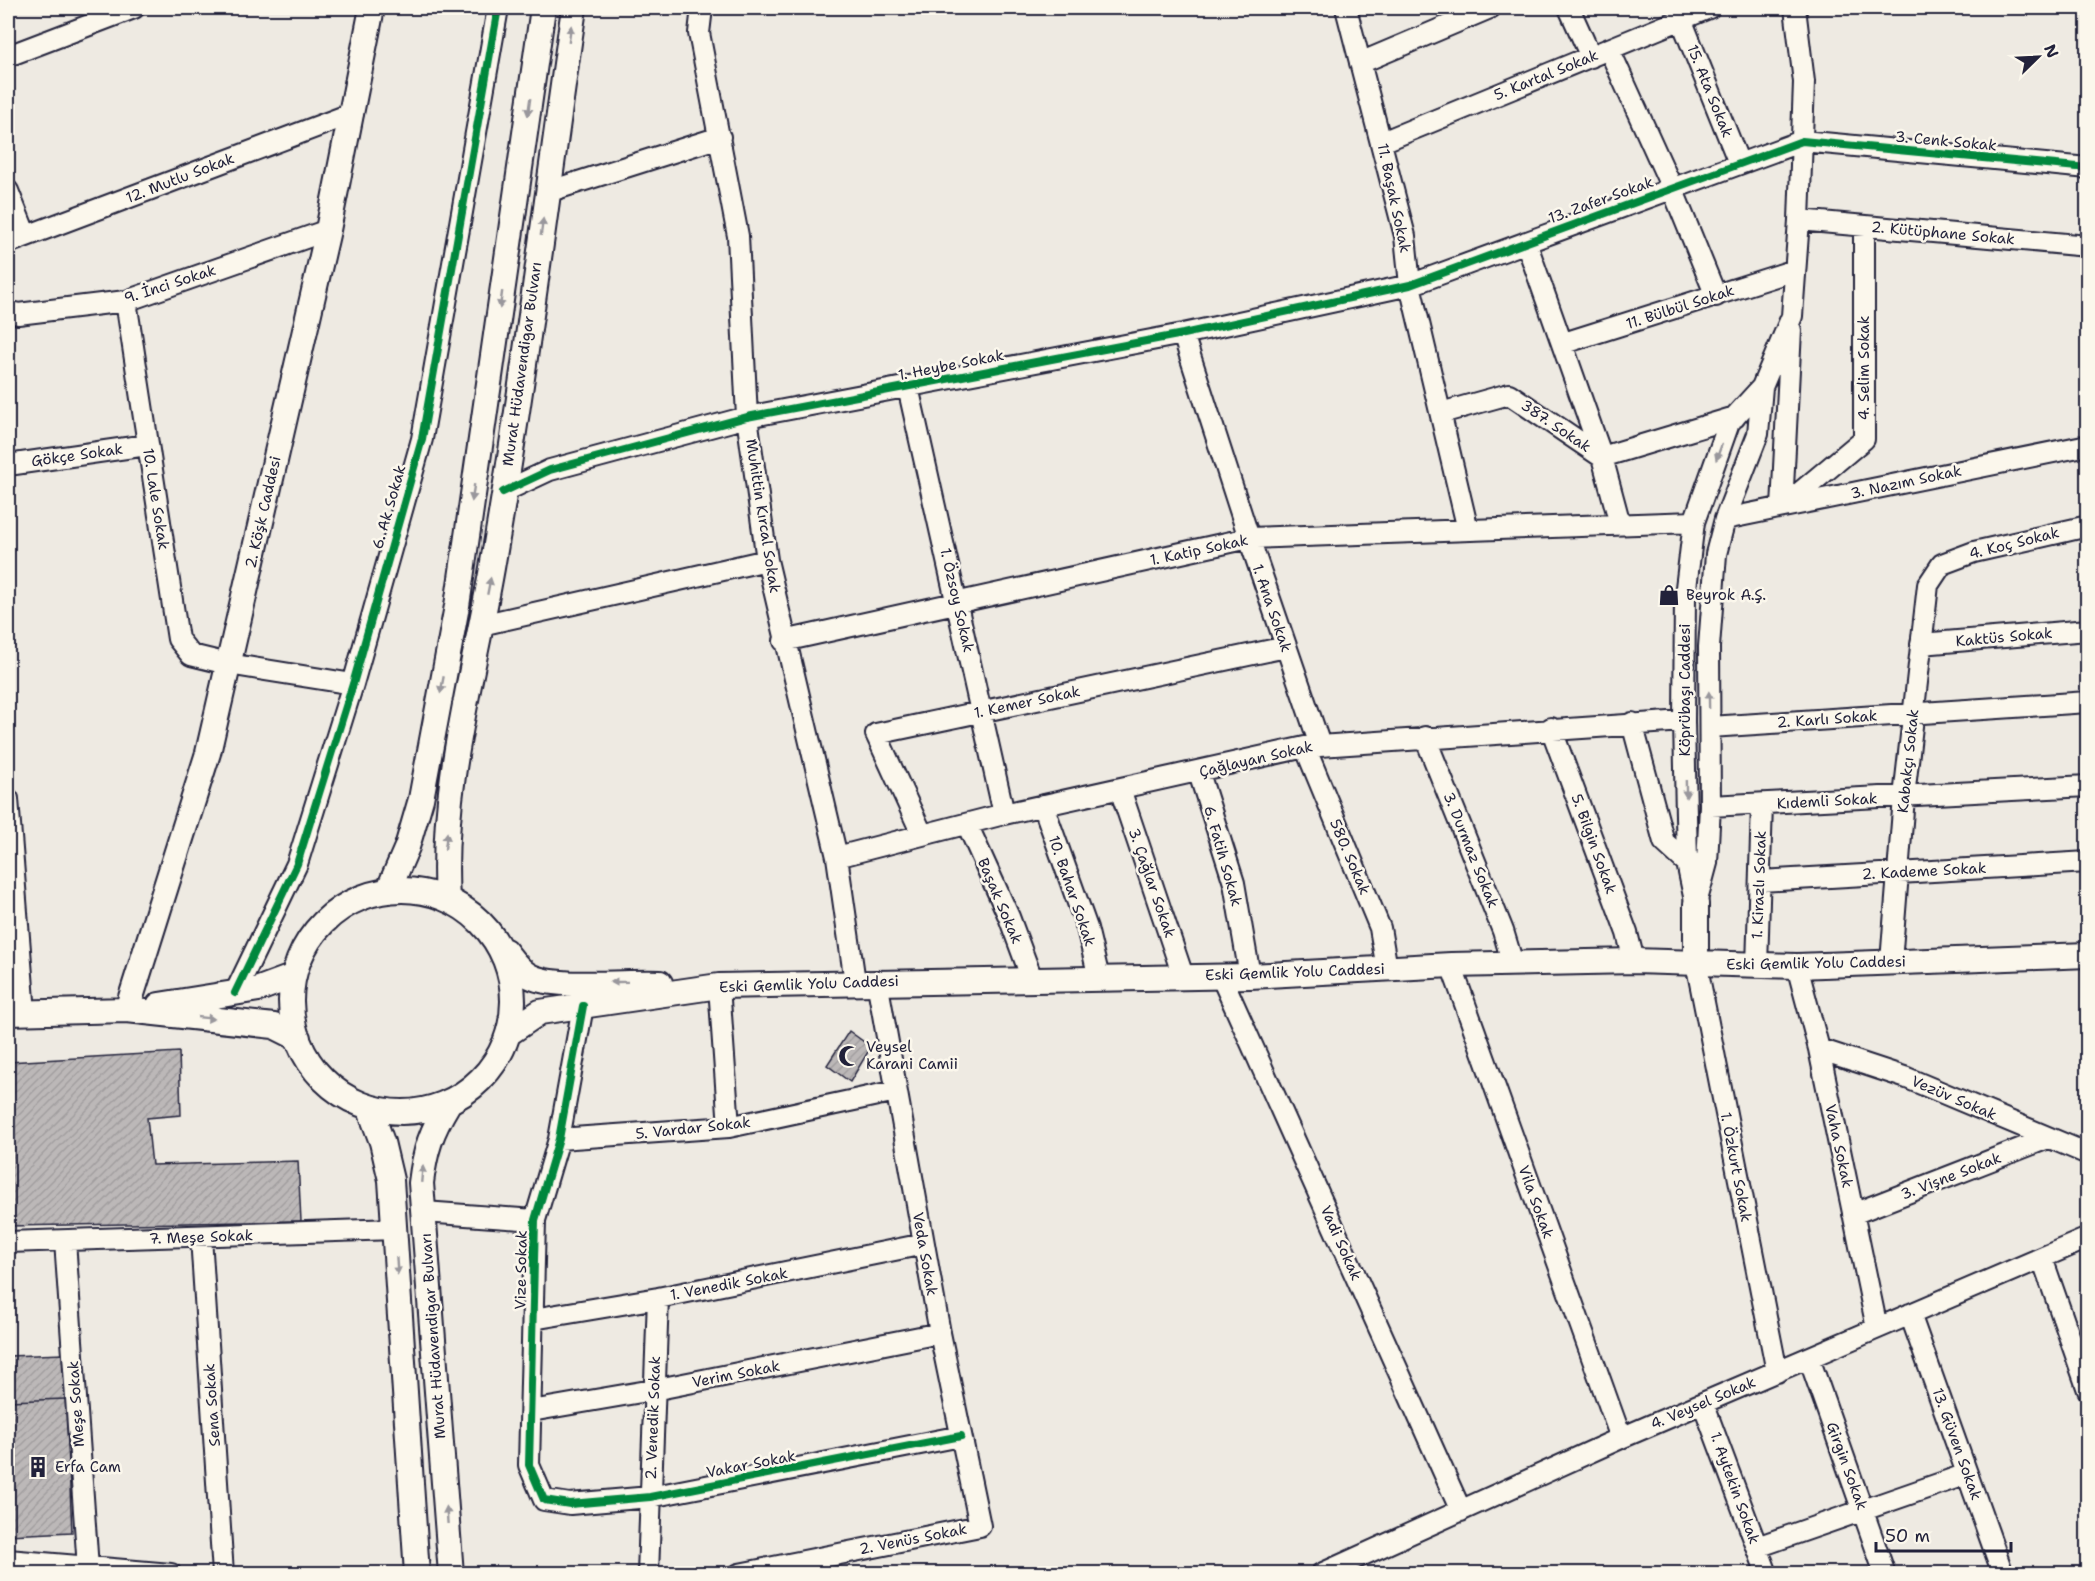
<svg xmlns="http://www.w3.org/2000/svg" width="2095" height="1581" font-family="'Shantell Sans',sans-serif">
	<defs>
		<pattern id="building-hatch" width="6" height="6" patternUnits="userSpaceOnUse" patternTransform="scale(1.5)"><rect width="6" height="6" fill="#bcb8b8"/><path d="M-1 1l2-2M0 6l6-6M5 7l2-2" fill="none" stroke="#a19e9f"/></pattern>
	</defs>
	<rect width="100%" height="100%" fill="#eeeae2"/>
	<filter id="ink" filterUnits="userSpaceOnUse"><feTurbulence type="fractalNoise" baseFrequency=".0167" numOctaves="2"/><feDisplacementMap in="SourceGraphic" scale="12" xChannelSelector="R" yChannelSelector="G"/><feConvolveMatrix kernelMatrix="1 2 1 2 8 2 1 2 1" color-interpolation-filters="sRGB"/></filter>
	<g filter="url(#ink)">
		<!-- building -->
		<path fill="url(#building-hatch)" stroke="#22223b" stroke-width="1.5" d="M849,1031L871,1047L850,1082L827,1065Z
			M179,1052L181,1115L147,1118L152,1165L298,1161L301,1221L8,1226V1062Z
			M64,1354L66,1399L8,1401V1356Z
			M66,1399L72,1532L8,1535V1401Z"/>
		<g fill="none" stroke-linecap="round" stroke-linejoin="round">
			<defs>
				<path id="minor" d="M702,8L699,33L738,236L747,417L767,560L837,857L855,982
					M1346,8L1405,236L1410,285L1468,530
					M1569,8L1591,57
					M1681,19L1739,163
					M1609,49L1672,188L1716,296
					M8,56L134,8
					M1360,63L1490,8
					M1382,142L1709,8
					M8,191L26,236
					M547,192L720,137
					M1799,220L2088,246
					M1526,242L1602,457L1735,417
					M8,243L353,113
					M126,301L178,639L191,655L228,664L353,684
					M8,311L18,314L126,301L328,230
					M1183,334L1249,538L1320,745
					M1564,343L1795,270
					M908,387L1004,814
					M1441,413L1509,394L1602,457L1620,524
					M8,465L147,445
					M503,492L550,470L747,417L1183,334L1410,285L1802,141L2088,168
					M1785,505L1864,439V226
					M1782,507L1791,330
					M1725,519L2088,445
					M481,625L767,560
					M784,641L1249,538L1694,522
					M1921,644L2088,630
					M1632,723L1664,842L1687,863H1695
					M1710,727L2088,702
					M1551,728L1627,933L1634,961
					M1425,737L1503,931L1513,964
					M1305,747L1380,928L1387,969
					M1199,773L1234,883L1250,976
					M1120,789L1183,976
					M8,799L25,1013
					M1043,805L1087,928L1099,978
					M1710,806L2088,786
					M967,824L1009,917L1032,979
					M922,834L876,734L1286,647
					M837,857L1004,814L1305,747L1684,721
					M1760,881L2088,862
					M1695,901L1687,863L1684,721L1685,596L1694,522L1729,423L1762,387
					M1696,904L1707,863L1710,806L1709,647L1716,554L1725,519L1758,434L1762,387L1792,316L1799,220L1804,82L1795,8
					M1696,962L1777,1372
					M1891,962L1904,797L1928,585L1942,564L1974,552L2088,526
					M1451,965L1621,1438
					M1757,966L1762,804
					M1797,966L1819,1049L1877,1328
					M1221,976L1461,1511
					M719,986L729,1127
					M235,993L297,864L353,684L422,439L498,8
					M583,1006L559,1139L535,1220L529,1465L544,1500L570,1504L650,1497L961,1436
					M1819,1049L1907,1078L2088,1154
					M559,1139L729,1127L896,1091
					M424,1212L535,1220
					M1853,1214L2048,1138
					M201,1237L223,1574
					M65,1241L88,1568
					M8,1242L395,1229
					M2042,1258L2088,1390
					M1910,1314L2003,1574
					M533,1319L658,1298L924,1244
					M1809,1358L1885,1574
					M1703,1403L1767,1574
					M531,1411L653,1390L940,1333
					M1757,1547L1967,1474
					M8,1560L171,1574
					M648,1574L658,1298
					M739,1574L980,1526L940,1333L877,981
					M1321,1574L1621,1438L2088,1238"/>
				<path id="major" d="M291 1001a111 111 0 1 1 222 0a111 111 0 1 1-222 0Z
					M388,891L407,847L421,799L457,606L543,8
					M447,899C440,788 473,677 492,568C524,382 547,194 574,8
					M505,951C512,960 518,969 528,975C552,990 629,981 660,983
					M1696,962V904
					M159,1005L259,989L294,976
					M127,1010L208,753L328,230L372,8
					M8,1013L127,1010L274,1026L298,1038
					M509,1033L540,1012L719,986L1250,976L1451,965L1634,961L1797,966L2088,955
					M448,1104C431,1132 425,1150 421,1183L451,1574
					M369,1107L382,1142L391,1180L417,1574"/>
			</defs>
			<!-- minor casing -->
			<use href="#minor" stroke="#22223b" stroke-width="24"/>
			<!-- major casing -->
			<use href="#major" stroke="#22223b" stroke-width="28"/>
			<!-- minor -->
			<use href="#minor" stroke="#fbf7ec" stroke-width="20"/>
			<!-- major -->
			<use href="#major" stroke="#fbf7ec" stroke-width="24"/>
			<defs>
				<path id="cycleway" d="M503,492L550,470L747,417L1183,334L1410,285L1802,141L2088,168
					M235,993L297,864L353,684L422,439L498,8
					M583,1006L559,1139L535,1220L529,1465L544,1500L570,1504L650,1497L961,1436"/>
			</defs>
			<!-- cycleway casing -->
			<use href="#cycleway" stroke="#fbf7ec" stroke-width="11"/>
			<!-- cycleway -->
			<use href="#cycleway" stroke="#00873e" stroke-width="8"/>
		</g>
		<!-- one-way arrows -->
		<defs><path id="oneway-solid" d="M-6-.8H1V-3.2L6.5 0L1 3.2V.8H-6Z" transform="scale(1.5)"/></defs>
		<g fill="#99979c">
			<use href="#oneway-solid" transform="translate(570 34) rotate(-82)"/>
			<use href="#oneway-solid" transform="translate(529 107) rotate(98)"/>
			<use href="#oneway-solid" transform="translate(542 227) rotate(-82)"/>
			<use href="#oneway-solid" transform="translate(501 300) rotate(98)"/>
			<use href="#oneway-solid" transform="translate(1719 452) rotate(110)"/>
			<use href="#oneway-solid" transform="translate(473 493) rotate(98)"/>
			<use href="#oneway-solid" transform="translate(489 586) rotate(-79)"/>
			<use href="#oneway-solid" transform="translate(442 685) rotate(101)"/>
			<use href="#oneway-solid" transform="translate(1709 700) rotate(-91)"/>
			<use href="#oneway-solid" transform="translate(1686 789) rotate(89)"/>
			<use href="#oneway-solid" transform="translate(446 841) rotate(-83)"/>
			<use href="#oneway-solid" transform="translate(619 982) rotate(179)"/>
			<use href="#oneway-solid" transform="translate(206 1018) rotate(6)"/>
			<use href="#oneway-solid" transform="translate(422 1174) rotate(-85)"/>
			<use href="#oneway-solid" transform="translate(397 1266) rotate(86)"/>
			<use href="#oneway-solid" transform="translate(447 1515) rotate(-94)"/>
		</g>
	</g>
	<!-- icons -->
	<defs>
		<symbol id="shop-bare" viewBox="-9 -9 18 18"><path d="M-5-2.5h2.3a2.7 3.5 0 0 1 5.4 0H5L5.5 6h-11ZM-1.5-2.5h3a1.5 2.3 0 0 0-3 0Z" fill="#22223b" stroke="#fbf7ec" stroke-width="2.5" paint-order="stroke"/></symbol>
		<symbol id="mosque-bare" viewBox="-9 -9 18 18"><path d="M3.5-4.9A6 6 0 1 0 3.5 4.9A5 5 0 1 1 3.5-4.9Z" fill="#22223b" stroke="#fbf7ec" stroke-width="2.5" paint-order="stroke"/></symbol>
		<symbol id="building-bare" viewBox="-9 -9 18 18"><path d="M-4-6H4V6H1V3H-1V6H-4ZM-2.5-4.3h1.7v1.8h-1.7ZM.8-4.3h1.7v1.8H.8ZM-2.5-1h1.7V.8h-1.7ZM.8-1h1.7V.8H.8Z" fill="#22223b" stroke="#fbf7ec" stroke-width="2.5" paint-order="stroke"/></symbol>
	</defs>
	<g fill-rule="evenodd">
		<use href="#shop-bare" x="1654" y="580" width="30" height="30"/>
		<use href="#mosque-bare" x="834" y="1041" width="30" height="30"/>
		<use href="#building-bare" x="23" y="1452" width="30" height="30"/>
	</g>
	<g text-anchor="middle" stroke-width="5" stroke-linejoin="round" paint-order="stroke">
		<!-- street labels -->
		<g font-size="15" fill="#22223b" stroke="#fbf7ec">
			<text transform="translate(1546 75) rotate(-22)" y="5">5. Kartal Sokak</text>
			<text transform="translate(1710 91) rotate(68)" y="5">15. Ata Sokak</text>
			<text transform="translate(1946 141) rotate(5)" y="5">3. Cenk Sokak</text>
			<text transform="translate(180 178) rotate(-21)" y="5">12. Mutlu Sokak</text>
			<text transform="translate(1394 198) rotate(78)" y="5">11. Başak Sokak</text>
			<text transform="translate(1601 200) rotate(-20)" y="5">13. Zafer Sokak</text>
			<text transform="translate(1943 233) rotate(5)" y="5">2. Kütüphane Sokak</text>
			<text transform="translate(170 284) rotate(-18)" y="5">9. İnci Sokak</text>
			<text transform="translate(1680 307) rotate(-18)" y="5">11. Bülbül Sokak</text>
			<text transform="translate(522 364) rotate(-82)" y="5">Murat Hüdavendigar Bulvarı</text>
			<text transform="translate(951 365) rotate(-11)" y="5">1. Heybe Sokak</text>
			<text transform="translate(1864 368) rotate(-90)" y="5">4. Selim Sokak</text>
			<text transform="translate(1556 426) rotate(34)" y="5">387. Sokak</text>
			<text transform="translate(77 455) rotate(-8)" y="5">Gökçe Sokak</text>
			<text transform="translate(1906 482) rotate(-12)" y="5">3. Nazım Sokak</text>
			<text transform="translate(156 499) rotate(81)" y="5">10. Lale Sokak</text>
			<text transform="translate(389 507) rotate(-74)" y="5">6. Ak Sokak</text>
			<text transform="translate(263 512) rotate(-77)" y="5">2. Köşk Caddesi</text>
			<text transform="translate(763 516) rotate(81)" y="5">Muhittin Kırcal Sokak</text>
			<text transform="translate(2014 543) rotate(-14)" y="5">4. Koç Sokak</text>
			<text transform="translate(1199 550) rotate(-12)" y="5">1. Katip Sokak</text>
			<text transform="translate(957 600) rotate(77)" y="5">1. Özsoy Sokak</text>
			<text transform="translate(1272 608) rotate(71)" y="5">1. Ana Sokak</text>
			<text transform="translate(2004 637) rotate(-5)" y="5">Kaktüs Sokak</text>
			<text transform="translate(1685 690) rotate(-90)" y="5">Köprübaşı Caddesi</text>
			<text transform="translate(1027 702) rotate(-12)" y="5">1. Kemer Sokak</text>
			<text transform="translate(1827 719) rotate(-4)" y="5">2. Karlı Sokak</text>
			<text transform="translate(1256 759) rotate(-13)" y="5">Çağlayan Sokak</text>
			<text transform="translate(1908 761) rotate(-84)" y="5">Kabakçı Sokak</text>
			<text transform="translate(1827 801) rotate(-3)" y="5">Kıdemli Sokak</text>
			<text transform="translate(1594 844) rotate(70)" y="5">5. Bilgin Sokak</text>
			<text transform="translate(1471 850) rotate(68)" y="5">3. Durmaz Sokak</text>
			<text transform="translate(1223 856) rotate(74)" y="5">6. Fatih Sokak</text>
			<text transform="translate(1350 857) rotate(67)" y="5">580. Sokak</text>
			<text transform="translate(1924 871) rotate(-3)" y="5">2. Kademe Sokak</text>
			<text transform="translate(1152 883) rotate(71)" y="5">3. Çağlar Sokak</text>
			<text transform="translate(1759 885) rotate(-88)" y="5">1. Kirazlı Sokak</text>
			<text transform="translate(1072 891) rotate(71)" y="5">10. Bahar Sokak</text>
			<text transform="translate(1000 901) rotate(67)" y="5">Başak Sokak</text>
			<text transform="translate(1816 963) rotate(-1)" y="5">Eski Gemlik Yolu Caddesi</text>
			<text transform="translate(1295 972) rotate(-2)" y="5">Eski Gemlik Yolu Caddesi</text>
			<text transform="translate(809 984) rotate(-2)" y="5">Eski Gemlik Yolu Caddesi</text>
			<text transform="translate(1954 1098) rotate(23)" y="5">Vezüv Sokak</text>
			<text transform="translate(693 1128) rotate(-6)" y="5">5. Vardar Sokak</text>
			<text transform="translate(1839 1146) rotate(78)" y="5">Vaha Sokak</text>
			<text transform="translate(1736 1167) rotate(79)" y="5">1. Özkurt Sokak</text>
			<text transform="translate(1951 1176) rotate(-21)" y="5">3. Vişne Sokak</text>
			<text transform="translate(1536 1202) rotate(70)" y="5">Vila Sokak</text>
			<text transform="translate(201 1237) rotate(-2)" y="5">7. Meşe Sokak</text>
			<text transform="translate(1341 1243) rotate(66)" y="5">Vadi Sokak</text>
			<text transform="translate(925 1254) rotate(80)" y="5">Veda Sokak</text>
			<text transform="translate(521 1270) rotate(-89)" y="5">Vize Sokak</text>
			<text transform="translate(729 1284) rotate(-11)" y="5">1. Venedik Sokak</text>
			<text transform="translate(433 1336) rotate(-94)" y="5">Murat Hüdavendigar Bulvarı</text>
			<text transform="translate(736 1374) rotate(-11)" y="5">Verim Sokak</text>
			<text transform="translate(1703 1403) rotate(-23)" y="5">4. Veysel Sokak</text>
			<text transform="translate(76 1404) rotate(-94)" y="5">Meşe Sokak</text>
			<text transform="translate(212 1405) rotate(-94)" y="5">Sena Sokak</text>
			<text transform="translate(653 1418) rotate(-88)" y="5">2. Venedik Sokak</text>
			<text transform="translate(1957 1444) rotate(70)" y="5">13. Güven Sokak</text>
			<text transform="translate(751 1464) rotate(-11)" y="5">Vakar Sokak</text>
			<text transform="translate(1847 1466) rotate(70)" y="5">Girgin Sokak</text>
			<text transform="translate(1735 1488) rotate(70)" y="5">1. Aytekin Sokak</text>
			<text transform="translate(913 1539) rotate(-11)" y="5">2. Venüs Sokak</text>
		</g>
		<!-- poi labels -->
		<g font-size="15" fill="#22223b" stroke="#fbf7ec" text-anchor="start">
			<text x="1686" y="600">Beyrok A.Ş.</text>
			<text x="866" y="1052">Veysel<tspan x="866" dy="17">Karani Camii</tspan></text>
			<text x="55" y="1472">Erfa Cam</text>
		</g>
	</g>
	<!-- margin -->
	<rect width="2095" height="1581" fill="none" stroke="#fbf7ec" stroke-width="30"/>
	<rect x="15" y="15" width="2065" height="1551" fill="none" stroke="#22223b" stroke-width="2" filter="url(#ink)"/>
	<!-- north arrow -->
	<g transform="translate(2038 57) rotate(66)" stroke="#fbf7ec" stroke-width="4.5" paint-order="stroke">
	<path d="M0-4.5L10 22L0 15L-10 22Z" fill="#22223b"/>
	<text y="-9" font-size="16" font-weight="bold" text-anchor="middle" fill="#22223b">N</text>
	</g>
	<!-- scale -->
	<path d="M1876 1542v9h135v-9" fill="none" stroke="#22223b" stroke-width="3"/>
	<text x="1885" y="1542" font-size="18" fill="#22223b" stroke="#fbf7ec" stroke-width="4.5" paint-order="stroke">50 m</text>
</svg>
